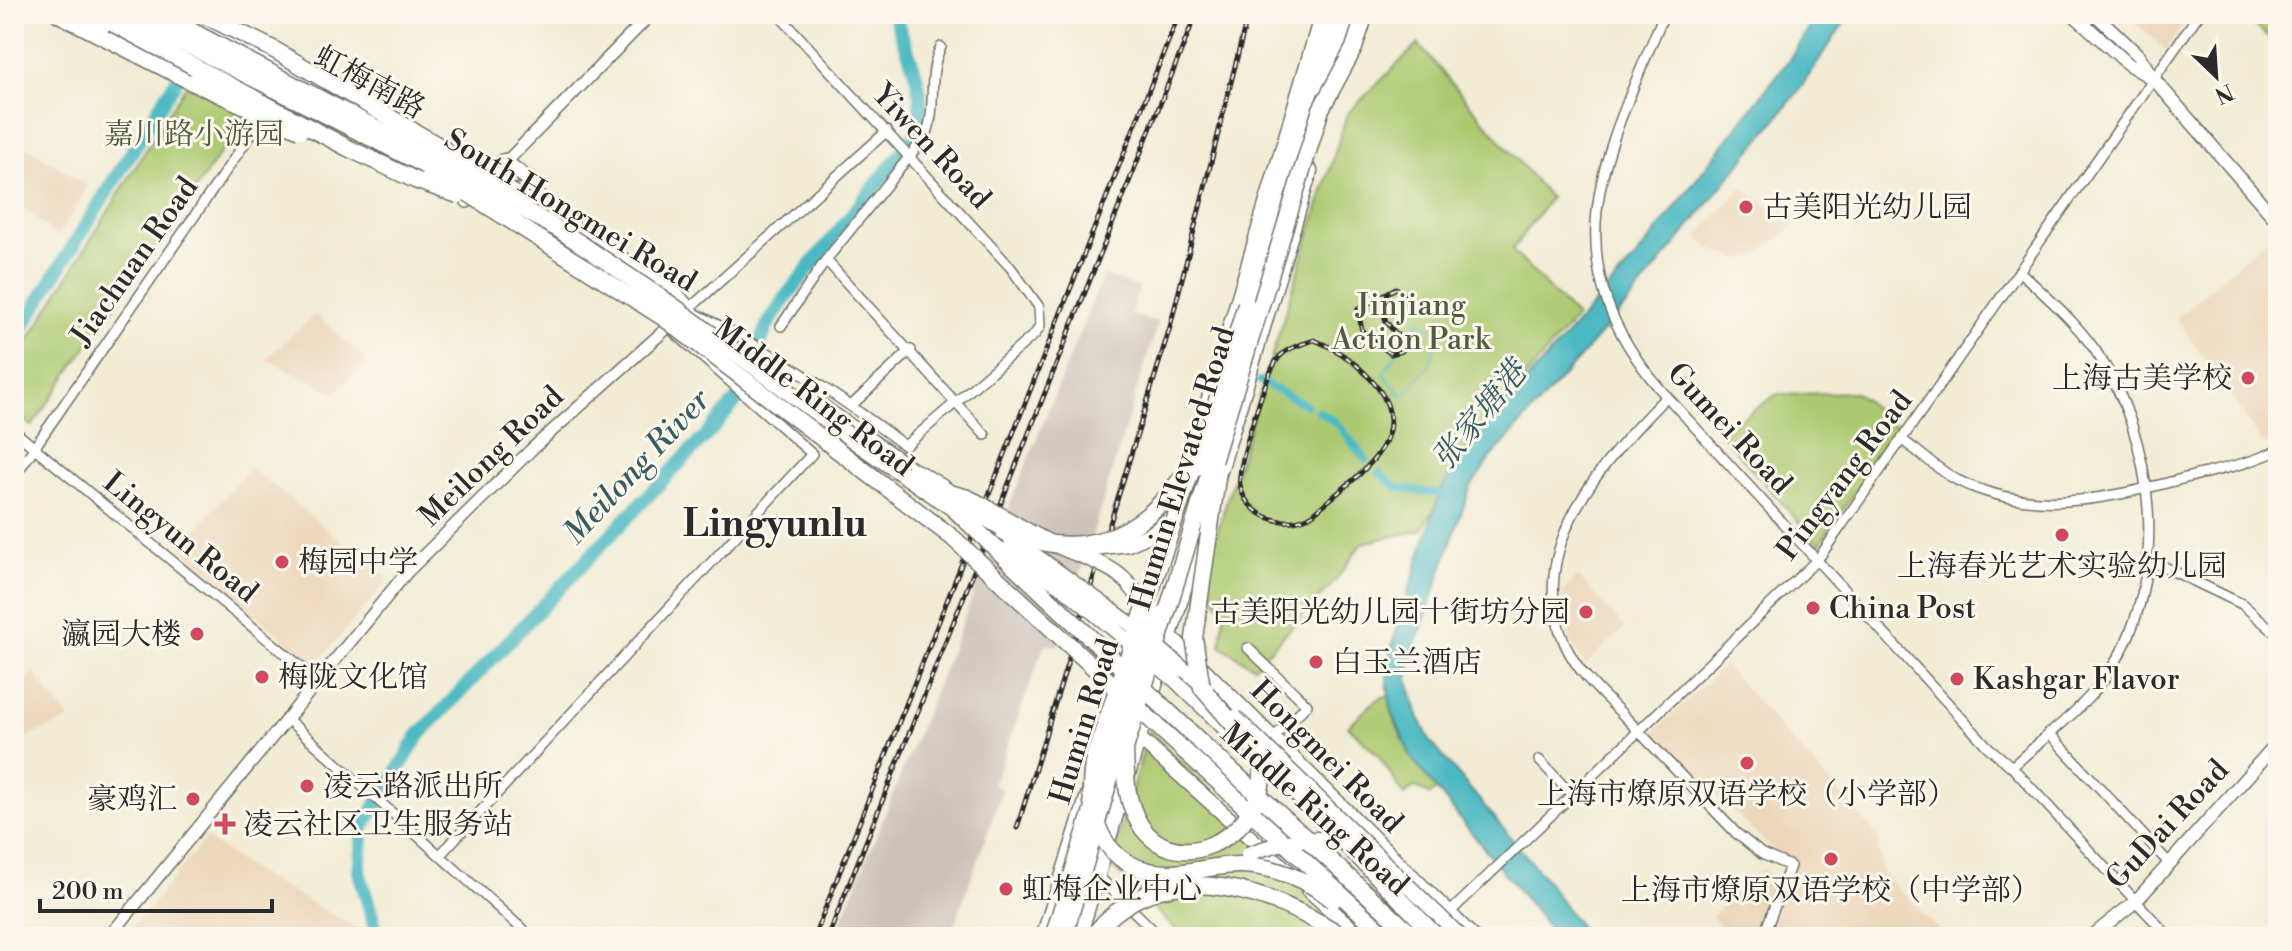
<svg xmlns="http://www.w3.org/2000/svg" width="2292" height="951" font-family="'Libre Bodoni','Noto Serif SC',serif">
	<rect width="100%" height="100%" fill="#fbf7ec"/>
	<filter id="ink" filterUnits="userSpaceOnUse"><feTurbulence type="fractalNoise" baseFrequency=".0125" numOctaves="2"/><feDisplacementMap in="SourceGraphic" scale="16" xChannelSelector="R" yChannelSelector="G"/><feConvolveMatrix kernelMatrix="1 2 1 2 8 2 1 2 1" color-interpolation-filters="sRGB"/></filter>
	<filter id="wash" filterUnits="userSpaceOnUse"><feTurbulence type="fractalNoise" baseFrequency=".006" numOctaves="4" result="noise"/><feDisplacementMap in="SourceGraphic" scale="32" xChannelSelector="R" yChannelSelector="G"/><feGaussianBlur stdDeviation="1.8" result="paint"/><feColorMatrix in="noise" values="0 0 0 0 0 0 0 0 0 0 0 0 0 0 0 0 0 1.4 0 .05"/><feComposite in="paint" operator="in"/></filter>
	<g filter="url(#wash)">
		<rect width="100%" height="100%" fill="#f2ecd5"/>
		<!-- built -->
		<path fill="#edd7bb" d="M2125,14H2190L2166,50Z
			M14,138L88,186L58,237L14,200Z
			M1742,187L1795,226L1754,257L1737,259L1712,249L1697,237Z
			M2271,235L2278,243V438L2264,445L2176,318Z
			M315,314L368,361L335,393L266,359Z
			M250,467L389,579L315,665L179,549Z
			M1578,576L1625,628L1585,665L1570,640L1561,601L1562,592Z
			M1724,665L1878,836L1882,872L1945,937H1788L1784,932H1766L1789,866L1653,733Z
			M34,672L69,720L19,740L14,731V690Z
			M206,838L258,874L357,928L360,937H125Z
			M1763,869L1777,883L1759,935L1731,937L1711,916Z"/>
		<!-- industrial -->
		<path fill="#ccc2b9" d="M1103,275L1139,288L1131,315L1158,322L1058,646L1045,644L993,785L1003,789L950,937H835Z"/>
		<!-- green -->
		<path fill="#acc970" stroke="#6c7a4e" stroke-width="2" d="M2261,14L2278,18V43L2254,26Z
			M1418,44L1550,198L1512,250L1576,317L1504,402L1421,530L1362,543L1336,580L1254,667L1221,646L1224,614L1204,574L1347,114Z
			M186,85L248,113L32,426L14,413V364Z
			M1855,392L1898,428L1819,545L1720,433L1776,395Z
			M1389,695C1395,734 1413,760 1438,788L1430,795L1415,787L1404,795L1378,755L1348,726L1376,700Z
			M1149,731L1363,937H1183L1110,864Z"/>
		<!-- water -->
		<path fill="#4bb9c3" stroke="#3b7277" stroke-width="2" d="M1818,14H1850L1797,93L1629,302L1488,461L1470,488L1410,661L1408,679L1417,713L1430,741L1547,881L1587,937H1556L1411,758L1391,709L1387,680L1390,652L1440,492L1465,450L1638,255L1788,61Z"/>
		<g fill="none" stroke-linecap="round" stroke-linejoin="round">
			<!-- stream -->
			<path stroke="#4bb9c3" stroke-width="2" d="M1419,320L1438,333L1430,364L1403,397L1383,374Z"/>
			<!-- canal -->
			<path stroke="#4bb9c3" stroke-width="8" d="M1260,381L1306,405
				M1318,411L1337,423L1366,460
				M1379,473L1398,488L1448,495"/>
			<!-- river -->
			<path stroke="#4bb9c3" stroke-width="14" d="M14,341L202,39
				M378,937L359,872L363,827L419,735L714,427L739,397L767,326L788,294L916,135C930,91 908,55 894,14"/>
		</g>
	</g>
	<g filter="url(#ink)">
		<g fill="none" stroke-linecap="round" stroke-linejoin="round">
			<defs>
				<path id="minor" d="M778,14L1011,268L1039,307L1040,326L1035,334L905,446C837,394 765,347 688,310L887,131
					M1664,14C1607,152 1546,256 1660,389L1988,747L2012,767L2169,937
					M826,260L985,435
					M781,326L826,260L926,136C938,106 926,76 941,47
					M1667,396C1605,459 1522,548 1565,644C1578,674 1605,696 1627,719C1663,757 1700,795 1736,833L1762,854L1790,866L1763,937
					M852,405L911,350
					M14,431L317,680
					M1902,440C1920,452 1938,470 1957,480C2030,516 2103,500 2178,480C2211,471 2248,465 2278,450
					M14,477L265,114
					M2146,558L2242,604L2278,635
					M1248,648L1307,705L1273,738
					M286,718L531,937
					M2049,733L2169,863
					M1539,760L1572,795
					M2012,767C2044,737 2087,707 2111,669C2171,578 2155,436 2095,350C2074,320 2046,296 2019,271
					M441,854L812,454L675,333
					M1096,874L1160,937
					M1446,916L1818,559L2199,14"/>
				<path id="tertiary" d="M467,202L651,14
					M109,937L407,572L533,448L676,320"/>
				<path id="secondary" d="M2073,14L2128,64L2150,77
					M2095,14L2139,56L2153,78L2278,222
					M2091,937L2136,901L2278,742"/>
				<path id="primary" d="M181,14L323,87
					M245,82L274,99L295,103
					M504,161L529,180L544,206
					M518,191L676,294L693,314
					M550,237L641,294
					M742,368L783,397
					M807,396L921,476
					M1198,436L1322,14
					M1217,481L1310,171
					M1151,534L1174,517
					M1165,631L1473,937
					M1174,679L1245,748
					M1132,732L1292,875
					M1308,889L1361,937
					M1043,937L1090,789
					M1079,937L1206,516"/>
				<path id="trunk" d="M59,14L192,82
					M93,14L112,23
					M1326,92L1349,14
					M1246,304L1333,14
					M1092,937L1105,922"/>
			</defs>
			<!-- minor casing -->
			<use href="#minor" stroke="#716f66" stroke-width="12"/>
			<!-- tertiary casing -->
			<use href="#tertiary" stroke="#716f66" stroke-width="14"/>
			<!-- secondary casing -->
			<use href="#secondary" stroke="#716f66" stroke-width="15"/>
			<!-- primary casing -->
			<use href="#primary" stroke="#716f66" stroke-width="17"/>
			<!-- trunk casing -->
			<use href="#trunk" stroke="#716f66" stroke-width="19"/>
			<!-- minor -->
			<use href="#minor" stroke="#fff" stroke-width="9"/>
			<!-- tertiary -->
			<use href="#tertiary" stroke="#fff" stroke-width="11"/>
			<!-- secondary -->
			<use href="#secondary" stroke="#fff" stroke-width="12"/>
			<!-- primary -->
			<use href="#primary" stroke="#fff" stroke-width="14"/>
			<!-- trunk -->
			<use href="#trunk" stroke="#fff" stroke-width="16"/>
			<defs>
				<path id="rail" d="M1396,288L1404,293L1402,302L1384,314L1386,322L1404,343L1402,351L1391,354L1362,331L1358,309Z
					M1314,340C1340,350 1361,366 1378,388C1418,442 1350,480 1313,514C1287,531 1246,517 1240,485C1236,469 1266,375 1277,360C1285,348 1301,345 1314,340Z
					M1017,828L1170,327L1248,14
					M814,937L1179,14
					M828,937L1196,14"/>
			</defs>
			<!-- rail casing -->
			<use href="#rail" stroke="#2b2b2b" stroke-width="5"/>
			<!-- rail -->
			<use href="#rail" stroke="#fbf7ec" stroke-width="2" stroke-dasharray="6" stroke-linecap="butt"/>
			<defs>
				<path id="primary-bridge" d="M953,493L968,497C1000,512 1030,535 1062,548C1100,564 1131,570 1146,614
					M1004,533L1128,622L1206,688
					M1086,549L1128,544L1151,534
					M1004,550L1064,588L1174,679
					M1235,717L1461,937
					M1248,854C1277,843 1312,834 1341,842
					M1065,937L1117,757"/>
				<path id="trunk-bridge" d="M127,14L419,162L664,318L953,538L1387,937
					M159,14L421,152L560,230L673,306L862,446L953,508L1208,749L1414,937
					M202,14L271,48L437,145L525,201
					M112,23L348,148L415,180L458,195
					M192,82L300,130
					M1196,457L1094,758C1083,814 1102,872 1168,873C1192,873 1217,864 1242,865C1274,866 1308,880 1333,900
					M1197,467L1246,304
					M913,471C953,490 988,527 1030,539C1094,558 1146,529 1182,477
					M1218,471L1194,638L1202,688L1262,758L1437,937
					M1262,764C1269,838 1163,890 1133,810C1125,791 1126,769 1125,749L1321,109L1354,48L1365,14
					M1105,922C1174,854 1274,893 1344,937
					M1053,937L1153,612"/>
			</defs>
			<!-- primary-bridge casing -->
			<use href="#primary-bridge" stroke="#716f66" stroke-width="17" stroke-linecap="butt"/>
			<!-- trunk-bridge casing -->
			<use href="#trunk-bridge" stroke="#716f66" stroke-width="19" stroke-linecap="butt"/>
			<!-- primary-bridge -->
			<use href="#primary-bridge" stroke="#fff" stroke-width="14"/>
			<!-- trunk-bridge -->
			<use href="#trunk-bridge" stroke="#fff" stroke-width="16"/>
		</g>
	</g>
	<!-- markers -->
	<g fill="#d1495b" stroke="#fbf7ec" stroke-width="3">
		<circle cx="1746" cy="207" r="8"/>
		<circle cx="2248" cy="378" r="8"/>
		<circle cx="2062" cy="535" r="8"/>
		<circle cx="282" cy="562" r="8"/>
		<circle cx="1813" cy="608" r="8"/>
		<circle cx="1586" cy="612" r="8"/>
		<circle cx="197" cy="634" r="8"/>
		<circle cx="1316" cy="662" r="8"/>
		<circle cx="262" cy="677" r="8"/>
		<circle cx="1957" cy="679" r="8"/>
		<circle cx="1747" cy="763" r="8"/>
		<circle cx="307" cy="786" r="8"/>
		<circle cx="193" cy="799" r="8"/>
		<path d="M221 812h8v8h8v8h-8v8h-8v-8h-8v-8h8z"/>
		<circle cx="1831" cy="859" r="8"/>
		<circle cx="1006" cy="889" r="8"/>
	</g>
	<g text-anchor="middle" stroke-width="6" stroke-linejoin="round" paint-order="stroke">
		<!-- street labels -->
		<g font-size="30" fill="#2b2b2b" stroke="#fbf7ec">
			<text transform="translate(370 82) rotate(28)" y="10">虹梅南路</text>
			<text transform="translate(932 146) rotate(47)" y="10">Yiwen Road</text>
			<text transform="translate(571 210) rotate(31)" y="10">South Hongmei Road</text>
			<text transform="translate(134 261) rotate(-55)" y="10">Jiachuan Road</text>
			<text transform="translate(814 397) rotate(37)" y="10">Middle Ring Road</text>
			<text transform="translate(1730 428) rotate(47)" y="10">Gumei Road</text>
			<text transform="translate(491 456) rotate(-44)" y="10">Meilong Road</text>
			<text transform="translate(1182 468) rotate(-73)" y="10">Humin Elevated Road</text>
			<text transform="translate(1844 475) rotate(-53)" y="10">Pingyang Road</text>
			<text transform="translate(181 537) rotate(39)" y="10">Lingyun Road</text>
			<text transform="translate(1084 721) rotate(-73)" y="10">Humin Road</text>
			<text transform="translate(1327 756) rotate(45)" y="10">Hongmei Road</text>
			<text transform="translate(1315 809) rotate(42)" y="10">Middle Ring Road</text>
			<text transform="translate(2167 824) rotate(-47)" y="10">GuDai Road</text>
		</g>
		<!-- park labels -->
		<g font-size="30" fill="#525a40" stroke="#fbf7ec">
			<text x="194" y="144">嘉川路小游园</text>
			<text x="1411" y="315">Jinjiang<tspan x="1411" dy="34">Action Park</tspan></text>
		</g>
		<!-- poi labels -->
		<g font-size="30" fill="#2b2b2b" stroke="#fbf7ec" text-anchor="start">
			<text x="1762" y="217">古美阳光幼儿园</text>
			<text x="2232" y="388" text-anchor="end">上海古美学校</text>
			<text x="298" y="572">梅园中学</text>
			<text x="2062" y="576" text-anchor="middle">上海春光艺术实验幼儿园</text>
			<text x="1829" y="618">China Post</text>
			<text x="1570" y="622" text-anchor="end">古美阳光幼儿园十街坊分园</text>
			<text x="181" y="644" text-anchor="end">瀛园大楼</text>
			<text x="1332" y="672">白玉兰酒店</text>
			<text x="278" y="687">梅陇文化馆</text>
			<text x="1973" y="689">Kashgar Flavor</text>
			<text x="323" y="796">凌云路派出所</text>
			<text x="1747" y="804" text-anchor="middle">上海市燎原双语学校（小学部）</text>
			<text x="177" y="809" text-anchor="end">豪鸡汇</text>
			<text x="243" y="834">凌云社区卫生服务站</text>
			<text x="1022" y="899">虹梅企业中心</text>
			<text x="1831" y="900" text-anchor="middle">上海市燎原双语学校（中学部）</text>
		</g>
		<!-- water labels -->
		<g font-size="32" font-style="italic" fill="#365d60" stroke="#fbf7ec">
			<text transform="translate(1479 415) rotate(-51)" y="11">张家塘港</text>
			<text transform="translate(636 466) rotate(-47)" y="11">Meilong River</text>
		</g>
		<!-- district labels -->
		<g font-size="38" font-weight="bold" fill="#2b2b2b" stroke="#fbf7ec">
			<text x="775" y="536">Lingyunlu</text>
		</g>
	</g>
	<!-- margin -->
	<rect width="2292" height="951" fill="none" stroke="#fbf7ec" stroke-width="48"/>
	<!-- north arrow -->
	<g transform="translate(2216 76) rotate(155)" stroke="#fbf7ec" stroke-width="6" paint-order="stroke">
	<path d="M0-6L14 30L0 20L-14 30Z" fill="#2b2b2b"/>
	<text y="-12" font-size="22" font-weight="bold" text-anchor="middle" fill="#2b2b2b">N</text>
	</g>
	<!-- scale -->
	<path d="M40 899v12h232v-12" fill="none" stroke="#2b2b2b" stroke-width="4"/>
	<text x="52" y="899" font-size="24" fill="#2b2b2b" stroke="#fbf7ec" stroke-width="6" paint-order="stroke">200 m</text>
</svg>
